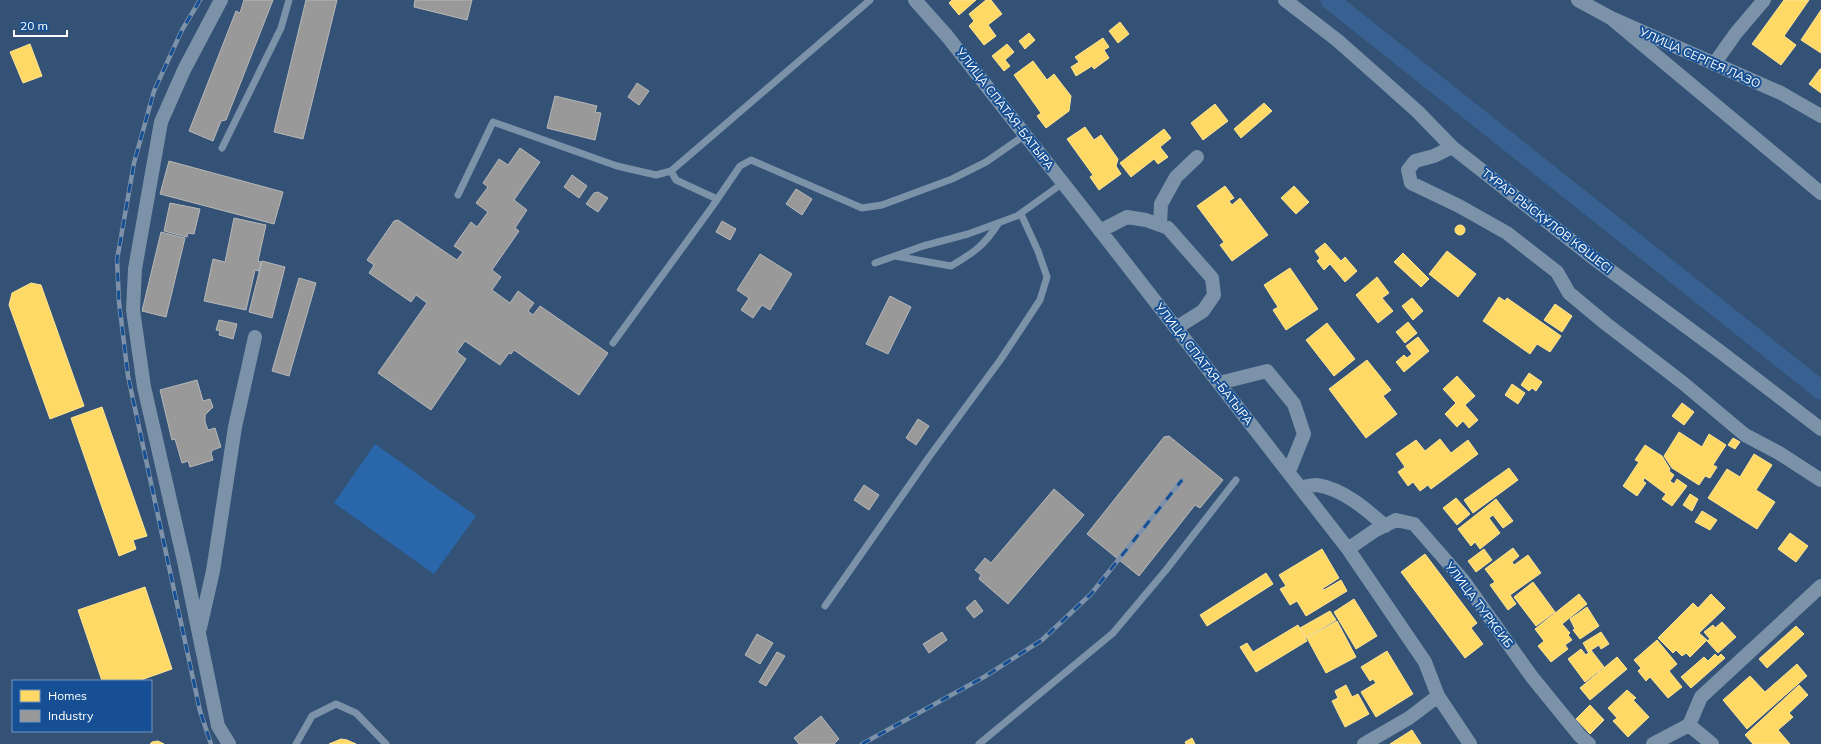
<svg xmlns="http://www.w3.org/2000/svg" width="1821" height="744" font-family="Mulish,sans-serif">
	<rect width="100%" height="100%" fill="#335276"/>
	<!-- green -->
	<path fill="#2a66aa" d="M375,444L476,516L434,574L334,503Z"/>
	<!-- homes -->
	<path fill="#ffd966" stroke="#ffe494" d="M952,0H976L959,15L949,3Z
		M986,0H991L1002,14L988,25L996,36L984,45L969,26L974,21L969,14Z
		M1784,0H1809L1784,36L1796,45L1781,65L1752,44Z
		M1821,10V53L1801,40Z
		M1120,22L1129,34L1118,43L1109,31Z
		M1029,33L1035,40L1025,49L1019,41Z
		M1103,38L1109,47L1104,50L1109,58L1094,69L1092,66L1076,76L1071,67L1079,62L1075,57Z
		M30,44L42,76L23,83L10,52Z
		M1007,44L1014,52L1005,60L1010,66L1004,71L992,56Z
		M1033,61L1047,80L1054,74L1071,96L1069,111L1046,128L1037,116L1041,113L1014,75Z
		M1820,69H1821V93L1809,84Z
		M1264,103L1272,111L1241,138L1234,129Z
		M1215,104L1228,121L1203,140L1191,123Z
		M1085,127L1094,140L1101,135L1118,159L1116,166L1121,174L1099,190L1090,177L1093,175L1067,139Z
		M1164,129L1171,138L1160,147L1168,157L1158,164L1154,159L1131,177L1120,163Z
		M1225,186L1234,198L1229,201L1232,205L1240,198L1268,235L1232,261L1220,245L1224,242L1197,206Z
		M1294,186L1309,202L1296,214L1281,198Z
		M1455 230a5 5 0 1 1 10 0a5 5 0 1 1-10 0Z
		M1325,243L1341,261L1345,257L1357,271L1345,282L1330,264L1324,270L1317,261L1320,258L1315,251Z
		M1447,251L1476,274L1458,297L1429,274Z
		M1403,253L1429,279L1421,287L1394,262Z
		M1290,268L1318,309L1286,330L1273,310L1278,307L1264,285Z
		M1377,277L1389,293L1382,298L1393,311L1378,323L1356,295Z
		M31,283L41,285L84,406L50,419L9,305L12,293Z
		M1499,297L1505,301L1507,298L1561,336L1550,352L1537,344L1530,354L1483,321Z
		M1412,298L1423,311L1413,320L1402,306Z
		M1555,304L1572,316L1562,332L1544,320Z
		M1408,322L1417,333L1405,343L1396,332Z
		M1327,323L1355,359L1334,376L1306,340Z
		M1418,337L1429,351L1404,372L1396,362L1404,355L1407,358L1412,354L1406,346Z
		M1367,360L1391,390L1383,396L1397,414L1366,438L1329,389Z
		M1529,373L1542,382L1536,391L1532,388L1529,391L1521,385Z
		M1457,376L1475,396L1465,405L1478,420L1469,428L1463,421L1457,427L1445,414L1456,403L1443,389Z
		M1512,384L1525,393L1518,404L1505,395Z
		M1682,403L1694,412L1684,425L1672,416Z
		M102,407L147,536L133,540L136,549L119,556L71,418Z
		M1679,432L1702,447L1709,434L1726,445L1713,465L1717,467L1710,478L1705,476L1699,485L1672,468L1664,456Z
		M1733,438L1740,442L1735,449L1728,445Z
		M1440,439L1451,453L1468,440L1478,454L1431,489L1428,485L1420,491L1413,482L1408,486L1398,472L1405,467L1396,454L1416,440L1425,451Z
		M1645,445L1662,456L1670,469L1669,471L1674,475L1670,481L1674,484L1677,479L1687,486L1672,506L1662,499L1666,494L1646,479L1644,478L1643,481L1646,483L1637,496L1623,486L1639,462L1635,460Z
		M1754,454L1772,465L1756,490L1775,502L1757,529L1708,498L1727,469L1740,477Z
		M1509,468L1518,480L1473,513L1464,500Z
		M1690,494L1698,499L1692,511L1683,505Z
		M1456,498L1470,514L1457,525L1443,508Z
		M1496,499L1513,521L1503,528L1493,515L1489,518L1500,533L1480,549L1475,542L1471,546L1458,529Z
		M1702,511L1717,520L1710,530L1695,522Z
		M1790,533L1808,546L1796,562L1778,549Z
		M1513,548L1519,556L1512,562L1514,565L1528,555L1541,573L1510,595L1516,604L1508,610L1490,585L1495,582L1485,569Z
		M1322,549L1339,578L1322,589L1324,590L1341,580L1347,591L1306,616L1297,601L1290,605L1280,589L1286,586L1279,575Z
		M1484,549L1492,560L1476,572L1468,561Z
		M1425,554L1477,623L1471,628L1483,644L1465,658L1401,572Z
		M1266,573L1273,584L1207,626L1200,615Z
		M1533,582L1555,612L1536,626L1514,597Z
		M145,587L172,669L138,681H102L78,610Z
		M1579,594L1587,604L1562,624L1570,633L1568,635L1572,640L1565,645L1568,649L1551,662L1538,646L1544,641L1535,629Z
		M1711,594L1725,608L1699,633L1707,640L1690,657L1686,653L1682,656L1676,650L1673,653L1658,638L1693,603L1698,608Z
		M1354,599L1377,636L1356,649L1334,612Z
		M1587,607L1599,626L1580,639L1573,630L1575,629L1570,619Z
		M1330,611L1336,620L1306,638L1300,628Z
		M1337,621L1356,657L1326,673L1307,638Z
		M1722,622L1736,637L1718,653L1707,641L1710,639L1704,632L1713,625L1715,628Z
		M1298,625L1307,641L1256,672L1240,647L1247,643L1253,652Z
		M1796,626L1804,634L1767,668L1759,659Z
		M1601,632L1609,644L1601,649L1599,645L1588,652L1583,643Z
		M1657,640L1677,664L1669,671L1682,687L1668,698L1650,677L1646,681L1638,671L1641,668L1634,660Z
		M1581,649L1586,655L1591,650L1604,667L1585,682L1568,659Z
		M1387,651L1413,694L1376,717L1361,692L1376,683L1373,679L1370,681L1361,667Z
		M1715,654L1718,657L1721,654L1725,658L1691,688L1681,677L1704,657L1708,661Z
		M1617,657L1627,669L1590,700L1580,688Z
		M1797,664L1807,676L1747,729L1723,700L1750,676L1765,692Z
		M1346,685L1352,697L1358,694L1369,714L1345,727L1332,701L1338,698L1335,691Z
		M1799,685L1808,695L1789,713L1793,717L1778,730L1790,744H1753L1745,735Z
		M1627,690L1636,698L1633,700L1649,717L1628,737L1613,721L1617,718L1608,708Z
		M1590,705L1604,720L1590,734L1576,719Z
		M1412,730L1421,744H1390Z
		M1192,738L1195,744H1186L1185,742Z
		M341,739L347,740L356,744H329Z
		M158,741L164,744H150L152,742Z"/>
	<!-- industry -->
	<path fill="#999" stroke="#b8b8b8" d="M244,0H273L226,120L221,121L213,141L189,131L236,11L240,13Z
		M306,0H337L303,139L274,132Z
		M415,0H472L467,20L414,7Z
		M637,83L649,91L639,105L628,97Z
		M555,96L597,106L595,112L601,113L595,140L547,128Z
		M520,148L540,162L514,200L527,210L515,228L519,231L492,270L501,277L492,290L510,303L518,291L534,303L528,311L533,315L540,306L608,353L579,395L514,350L511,354L509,353L500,365L465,341L457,352L466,359L431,410L378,373L427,303L416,295L411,302L369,273L374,265L367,260L394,221L398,220L457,260L463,252L454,246L471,222L477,227L488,212L476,203L488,187L483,183L499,159L508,165Z
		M169,161L283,192L274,224L160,194Z
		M572,175L587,186L579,198L564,187Z
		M796,189L812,199L802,215L786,204Z
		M598,192L608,198L598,212L586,204L594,193Z
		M170,203L200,209L194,234L188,233L187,237L164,231Z
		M234,218L266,225L258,261L261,262L259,271L255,270L246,310L204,301L213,259L225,262Z
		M722,221L736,229L730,240L716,232Z
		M161,232L185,238L166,317L142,311Z
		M760,254L792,274L770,310L762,305L753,318L741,310L749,298L737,290Z
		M262,261L285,267L272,318L249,312Z
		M299,278L316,283L289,376L272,371Z
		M890,296L911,307L888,354L866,344Z
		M219,320L237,324L233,339L219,335L220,331L216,330Z
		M197,380L203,401L210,399L213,407L205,415V422L208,430L215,428L221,447L213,450L211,453L213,460L190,467L188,461L182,463L175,439L172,440L160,390Z
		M918,419L929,426L916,445L906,438Z
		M1169,436L1223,480L1200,508L1195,505L1139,576L1087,534L1164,437Z
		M864,485L879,495L869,510L854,500Z
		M1054,489L1084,515L1008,604L979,579L981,575L975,570L985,558L991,563Z
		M975,600L983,611L974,618L966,608Z
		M942,632L947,640L929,653L923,644Z
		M757,634L773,643L760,664L745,655Z
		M777,652L785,656L766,686L759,682Z
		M821,716L839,739L834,744H799L794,738Z"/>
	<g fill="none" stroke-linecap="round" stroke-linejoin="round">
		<!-- canal -->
		<path stroke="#386191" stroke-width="19" d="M1330,0L1821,390"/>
		<!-- lane -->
		<path stroke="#7b92a9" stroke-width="7" d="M222,148L281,28L289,0
			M671,171L676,180L717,199
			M458,195L493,122L617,166L656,175L671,171L870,0
			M895,256L951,266C973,253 984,246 998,224
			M875,263L923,246L968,234L1017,216L1063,183
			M613,343L712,207L740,166L751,160L862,208L882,205L952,179L986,162L1025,135
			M825,606L929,457L1001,359L1040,300L1047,277L1038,251L1021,214
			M296,744L312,716L336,704L356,713L386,744
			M979,744L1113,633L1166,570L1236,480"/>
		<!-- street -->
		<path stroke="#7b92a9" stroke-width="14" d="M221,0L184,70L161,122L135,269L133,310L144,387L184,561L218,726L229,744
			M915,0L947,36L1074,197L1348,549L1425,662L1438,696L1470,744
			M1285,0L1337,40L1380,78L1418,112L1452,147L1596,260L1718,350L1821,429
			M1578,0L1611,18L1781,93L1821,116
			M1611,18L1821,193
			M1714,64L1736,33L1764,0
			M1452,147L1434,156L1415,161L1408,170L1411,183L1459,206L1507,233L1557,272L1569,293L1605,323L1683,383L1745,435L1779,453L1821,480
			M1160,225L1161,204L1176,177L1197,157
			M1100,231L1127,217L1146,220L1168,228L1212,278L1214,295L1203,311L1176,328
			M1219,383L1267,371L1294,404L1304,434L1289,471
			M1301,487C1306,487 1312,485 1317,485C1343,489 1366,509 1385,526
			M1348,549L1374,531L1396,520L1414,524L1463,580L1532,677L1580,736L1589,744
			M200,628L213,571L235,427L255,337
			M1689,725L1701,697L1821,586
			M1689,725L1712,744
			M1364,744L1409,718L1438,696
			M1653,744L1689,725"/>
		<defs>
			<path id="rail" d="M200,0L182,30L154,91L134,163L117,260L119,302L128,376L200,711L211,744
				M862,744L984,677L1042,640L1091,594L1182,480"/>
		</defs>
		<!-- rail casing -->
		<use href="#rail" stroke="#7d92a9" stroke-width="4.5"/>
		<!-- rail -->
		<use href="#rail" stroke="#164f93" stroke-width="3" stroke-dasharray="9" stroke-linecap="butt"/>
	</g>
	<g text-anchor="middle" stroke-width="4" stroke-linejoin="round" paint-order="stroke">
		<!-- street labels -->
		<g font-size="12" fill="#fff" stroke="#164f93">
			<text transform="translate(1700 58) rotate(24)" y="4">УЛИЦА СЕРГЕЯ ЛАЗО</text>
			<text transform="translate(1005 109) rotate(52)" y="4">УЛИЦА СПАТАЯ-БАТЫРА</text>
			<text transform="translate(1547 221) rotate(38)" y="4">ТҰРАР РЫСҚҰЛОВ КӨШЕСІ</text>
			<text transform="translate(1204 364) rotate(52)" y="4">УЛИЦА СПАТАЯ-БАТЫРА</text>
			<text transform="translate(1479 605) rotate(53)" y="4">УЛИЦА ТУРКСИБ</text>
		</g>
	</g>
	<!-- legend -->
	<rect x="12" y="680" width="140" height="52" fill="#164f93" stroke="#7395be"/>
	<rect x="20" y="690" width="20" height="12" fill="#ffd966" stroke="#7395be"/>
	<text x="48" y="700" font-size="12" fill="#ffffff">Homes</text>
	<rect x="20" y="710" width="20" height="12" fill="#999999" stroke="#7395be"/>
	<text x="48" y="720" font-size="12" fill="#ffffff">Industry</text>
	<!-- scale -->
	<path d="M14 30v6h53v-6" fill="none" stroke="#ffffff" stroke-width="2"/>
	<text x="20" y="30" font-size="12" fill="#ffffff" stroke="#164f93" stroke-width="3" paint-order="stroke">20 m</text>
</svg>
